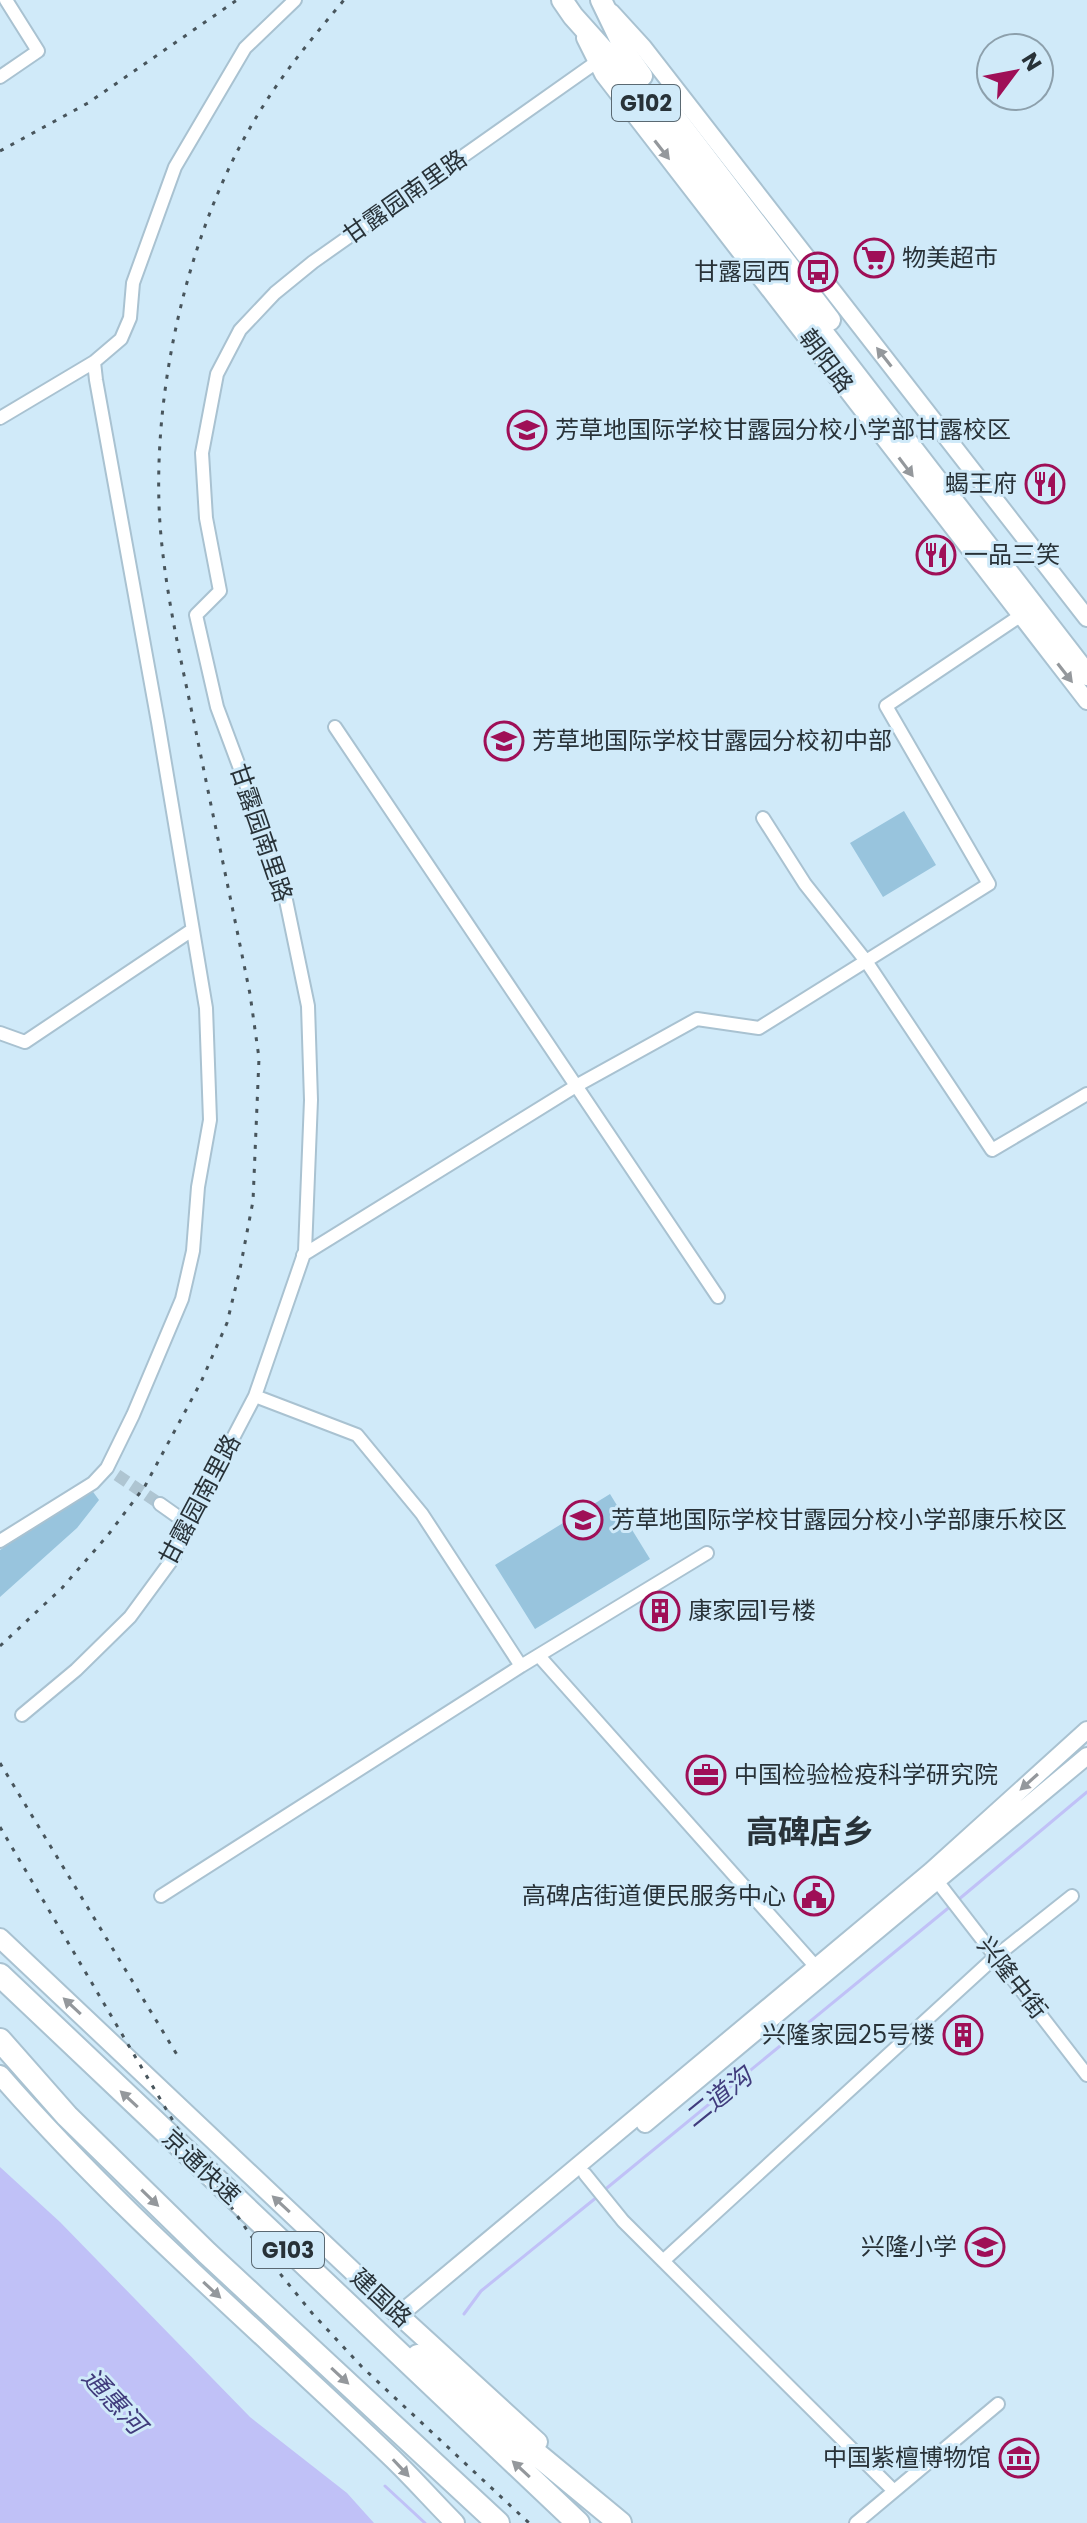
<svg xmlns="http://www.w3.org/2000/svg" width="1087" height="2523" font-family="Poppins,'Noto Sans SC',sans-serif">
	<rect width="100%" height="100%" fill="#d0eaf9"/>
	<!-- green -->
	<path fill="#98c4dd" d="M904,811L936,865L883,897L850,843Z
		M91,1489L99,1500L77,1528L0,1597V1550Z
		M610,1494L650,1559L535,1629L495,1565Z"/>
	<!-- water -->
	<path fill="#c0c1f7" d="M0,2167L60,2222L250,2417L347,2493L374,2523H0Z"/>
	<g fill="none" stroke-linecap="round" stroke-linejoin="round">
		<!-- stream -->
		<path stroke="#c0c1f7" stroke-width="3" d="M958,1900L1087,1792
			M602,2192L952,1905
			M464,2314L481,2291L597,2197
			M385,2486L425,2523"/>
		<!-- minor-tunnel -->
		<path stroke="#aec5d2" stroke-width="12" stroke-dasharray="12 6" stroke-linecap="butt" d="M117,1475L160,1504"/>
		<defs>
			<path id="minor" d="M0,77L38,51L6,0
				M0,418L94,362L121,339L130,318L133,283L175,167L245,48L295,0
				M335,727L718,1297
				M763,818L805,884L866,961L992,1150L1087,1094
				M0,1033L25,1042L192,930
				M303,1255L576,1086L697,1019L759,1028L989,884L886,706L1020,616
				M255,1396L357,1435L422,1514L521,1666
				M160,1504L184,1521
				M0,1541L93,1483L107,1468L133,1415L182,1299L193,1251L198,1187L210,1120L206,1008L158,722L96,380L94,362
				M539,1656L816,1967
				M22,1715L76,1670L130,1617L174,1557L184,1521L222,1459L255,1396L305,1251L311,1100L308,1006L282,881L217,707L196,615L220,591L206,518L202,453L217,374L240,330L275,293L313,262L598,61
				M937,1881L1087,2075
				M161,1896L521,1666L707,1553
				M585,2174L623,2221L894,2491
				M663,2261L995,1957L1072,1896
				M856,2523L998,2404"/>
			<path id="tertiary" d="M611,12L643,47L1087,618
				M585,38L603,74L1087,701
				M645,2124L1087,1756
				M399,2315L931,1871L1087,1730"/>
			<path id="secondary" d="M0,1938L399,2315L538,2442
				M0,2075C120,2213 260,2331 391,2457C413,2478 433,2501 455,2523"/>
			<path id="trunk" d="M562,0L573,16L616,64L1087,675
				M601,0L628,56L642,76
				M665,104L830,320"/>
			<path id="motorway" d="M0,1975L578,2523
				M0,2040L67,2116L207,2253L498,2523
				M418,2356L620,2523"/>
		</defs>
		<!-- minor casing -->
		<use href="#minor" stroke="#a9c2d1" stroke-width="16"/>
		<!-- tertiary casing -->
		<use href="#tertiary" stroke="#a9c2d1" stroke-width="20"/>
		<!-- secondary casing -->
		<use href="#secondary" stroke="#a9c2d1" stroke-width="22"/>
		<!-- trunk casing -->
		<use href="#trunk" stroke="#a9c2d1" stroke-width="24"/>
		<!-- motorway casing -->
		<use href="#motorway" stroke="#a9c2d1" stroke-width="26"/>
		<!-- minor -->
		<use href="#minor" stroke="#fff" stroke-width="12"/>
		<!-- tertiary -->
		<use href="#tertiary" stroke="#fff" stroke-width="16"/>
		<!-- secondary -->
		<use href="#secondary" stroke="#fff" stroke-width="18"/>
		<!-- trunk -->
		<use href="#trunk" stroke="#fff" stroke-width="20"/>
		<!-- motorway -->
		<use href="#motorway" stroke="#fff" stroke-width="22"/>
		<!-- rail -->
		<path stroke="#48555c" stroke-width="3" stroke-dasharray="4 8" stroke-linecap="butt" d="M0,151L88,103L237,0
			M0,1646L62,1588L108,1535L145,1486L201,1382L227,1323L240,1269L253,1201L259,1058L250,994C232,905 213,816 195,727C181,660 165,592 160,524C151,392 188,229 257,116C282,74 313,37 344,0
			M0,1763L179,2058
			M0,1827L179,2131L260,2249L312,2313L362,2367L529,2523"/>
	</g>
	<!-- one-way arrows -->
	<defs><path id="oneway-solid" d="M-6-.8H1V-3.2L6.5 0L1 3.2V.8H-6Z" transform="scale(2)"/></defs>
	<g fill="#94989c">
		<use href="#oneway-solid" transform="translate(662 150) rotate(52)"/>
		<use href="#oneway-solid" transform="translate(884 357) rotate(-128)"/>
		<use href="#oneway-solid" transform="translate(906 467) rotate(53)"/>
		<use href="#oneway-solid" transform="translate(1065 673) rotate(52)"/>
		<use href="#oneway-solid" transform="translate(1029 1782) rotate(138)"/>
		<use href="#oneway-solid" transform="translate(72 2006) rotate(-137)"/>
		<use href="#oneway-solid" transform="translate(129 2099) rotate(-137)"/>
		<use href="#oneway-solid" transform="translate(150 2198) rotate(44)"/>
		<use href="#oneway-solid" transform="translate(281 2204) rotate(-137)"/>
		<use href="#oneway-solid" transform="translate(212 2290) rotate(43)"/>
		<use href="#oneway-solid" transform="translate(340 2376) rotate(43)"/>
		<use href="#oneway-solid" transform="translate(401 2468) rotate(47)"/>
		<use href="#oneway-solid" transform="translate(521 2469) rotate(-137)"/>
	</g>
	<!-- icons -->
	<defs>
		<symbol id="supermarket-ring" viewBox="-11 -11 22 22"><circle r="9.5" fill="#d0eaf9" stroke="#9f0f57" stroke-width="1.5"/><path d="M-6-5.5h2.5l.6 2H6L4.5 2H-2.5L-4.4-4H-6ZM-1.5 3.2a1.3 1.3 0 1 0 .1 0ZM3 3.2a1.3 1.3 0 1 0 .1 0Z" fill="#9f0f57"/></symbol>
		<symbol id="bus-ring" viewBox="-11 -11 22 22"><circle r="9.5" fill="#d0eaf9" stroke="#9f0f57" stroke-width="1.5"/><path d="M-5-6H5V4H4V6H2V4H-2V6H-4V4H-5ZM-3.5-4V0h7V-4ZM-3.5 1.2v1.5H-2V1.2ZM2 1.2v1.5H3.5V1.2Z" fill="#9f0f57"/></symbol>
		<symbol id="school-ring" viewBox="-11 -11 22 22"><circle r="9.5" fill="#d0eaf9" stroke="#9f0f57" stroke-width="1.5"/><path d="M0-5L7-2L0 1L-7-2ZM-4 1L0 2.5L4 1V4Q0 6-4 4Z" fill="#9f0f57"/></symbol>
		<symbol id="restaurant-ring" viewBox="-11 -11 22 22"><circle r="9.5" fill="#d0eaf9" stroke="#9f0f57" stroke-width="1.5"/><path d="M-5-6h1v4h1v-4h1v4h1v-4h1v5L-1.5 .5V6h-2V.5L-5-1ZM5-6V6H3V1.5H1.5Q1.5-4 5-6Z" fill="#9f0f57"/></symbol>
		<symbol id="building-ring" viewBox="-11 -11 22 22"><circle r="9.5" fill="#d0eaf9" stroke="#9f0f57" stroke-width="1.5"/><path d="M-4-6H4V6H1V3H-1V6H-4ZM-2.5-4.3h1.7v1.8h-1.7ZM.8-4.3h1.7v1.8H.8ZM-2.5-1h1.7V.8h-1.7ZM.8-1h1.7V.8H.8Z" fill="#9f0f57"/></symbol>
		<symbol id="office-ring" viewBox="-11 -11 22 22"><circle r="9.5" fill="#d0eaf9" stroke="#9f0f57" stroke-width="1.5"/><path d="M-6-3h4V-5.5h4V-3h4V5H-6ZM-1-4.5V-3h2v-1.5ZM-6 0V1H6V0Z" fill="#9f0f57"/></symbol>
		<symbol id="civic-ring" viewBox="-11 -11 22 22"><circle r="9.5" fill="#d0eaf9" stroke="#9f0f57" stroke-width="1.5"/><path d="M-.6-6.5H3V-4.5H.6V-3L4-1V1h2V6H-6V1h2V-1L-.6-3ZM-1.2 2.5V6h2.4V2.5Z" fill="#9f0f57"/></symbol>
		<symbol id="museum-ring" viewBox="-11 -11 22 22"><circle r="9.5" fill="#d0eaf9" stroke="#9f0f57" stroke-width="1.5"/><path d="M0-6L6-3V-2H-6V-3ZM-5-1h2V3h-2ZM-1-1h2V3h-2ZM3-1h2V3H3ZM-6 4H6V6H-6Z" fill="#9f0f57"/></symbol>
	</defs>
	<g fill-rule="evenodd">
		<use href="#supermarket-ring" x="852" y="236" width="44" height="44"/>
		<use href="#bus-ring" x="796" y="250" width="44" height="44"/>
		<use href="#school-ring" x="505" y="408" width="44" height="44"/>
		<use href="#restaurant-ring" x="1023" y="462" width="44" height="44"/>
		<use href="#restaurant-ring" x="914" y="533" width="44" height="44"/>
		<use href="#school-ring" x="482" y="719" width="44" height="44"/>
		<use href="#school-ring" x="561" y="1498" width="44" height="44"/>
		<use href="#building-ring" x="638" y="1589" width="44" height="44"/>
		<use href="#office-ring" x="684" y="1753" width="44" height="44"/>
		<use href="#civic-ring" x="792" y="1874" width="44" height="44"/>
		<use href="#building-ring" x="941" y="2013" width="44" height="44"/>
		<use href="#school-ring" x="963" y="2225" width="44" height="44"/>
		<use href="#museum-ring" x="997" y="2436" width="44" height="44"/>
	</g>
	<g text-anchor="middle" stroke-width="6" stroke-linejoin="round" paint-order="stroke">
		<!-- shield labels -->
		<g fill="#d0eaf9" stroke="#5a6972" stroke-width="2">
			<rect x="612" y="85" width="68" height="36" rx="6"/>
			<rect x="252" y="2232" width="72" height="36" rx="6"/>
		</g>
		<g font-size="22" font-weight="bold" fill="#283238">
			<text x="646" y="111">G102</text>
			<text x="288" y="2258">G103</text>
		</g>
		<!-- street labels -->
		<g font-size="24" fill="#283238" stroke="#d0eaf9">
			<text transform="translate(405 197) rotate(-35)" y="8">甘露园南里路</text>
			<text transform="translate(826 361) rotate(53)" y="8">朝阳路</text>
			<text transform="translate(261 833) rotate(71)" y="8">甘露园南里路</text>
			<text transform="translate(200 1500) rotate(-62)" y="8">甘露园南里路</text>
			<text transform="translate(1012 1978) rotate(52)" y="8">兴隆中街</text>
			<text transform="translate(201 2167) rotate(43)" y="8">京通快速</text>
			<text transform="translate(381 2298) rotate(43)" y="8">建国路</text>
		</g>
		<!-- poi labels -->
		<g font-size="24" fill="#283238" stroke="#d0eaf9" text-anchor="start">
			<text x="902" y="266">物美超市</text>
			<text x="790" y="280" text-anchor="end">甘露园西</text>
			<text x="555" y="438">芳草地国际学校甘露园分校小学部甘露校区</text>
			<text x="1017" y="492" text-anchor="end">蝎王府</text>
			<text x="964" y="563">一品三笑</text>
			<text x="532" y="749">芳草地国际学校甘露园分校初中部</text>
			<text x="611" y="1528">芳草地国际学校甘露园分校小学部康乐校区</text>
			<text x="688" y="1619">康家园1号楼</text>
			<text x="734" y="1783">中国检验检疫科学研究院</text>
			<text x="786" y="1904" text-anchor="end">高碑店街道便民服务中心</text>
			<text x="935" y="2043" text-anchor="end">兴隆家园25号楼</text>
			<text x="957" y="2255" text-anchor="end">兴隆小学</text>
			<text x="991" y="2466" text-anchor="end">中国紫檀博物馆</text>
		</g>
		<!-- water labels -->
		<g font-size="26" font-style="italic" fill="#413c7d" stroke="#d0eaf9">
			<text transform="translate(718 2097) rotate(-39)" y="9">二道沟</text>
			<text transform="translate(114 2401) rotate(47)" y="9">通惠河</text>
		</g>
		<!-- district labels -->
		<g font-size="32" font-weight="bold" fill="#283238" stroke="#d0eaf9">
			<text x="810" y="1843">高碑店乡</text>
		</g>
	</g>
	<!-- north arrow -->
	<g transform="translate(1015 72) rotate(58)"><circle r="38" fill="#d0eaf9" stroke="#8da0ac" stroke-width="2"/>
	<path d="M0-6L14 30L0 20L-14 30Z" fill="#9f0f57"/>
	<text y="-12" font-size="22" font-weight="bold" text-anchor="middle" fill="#283238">N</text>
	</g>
</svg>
